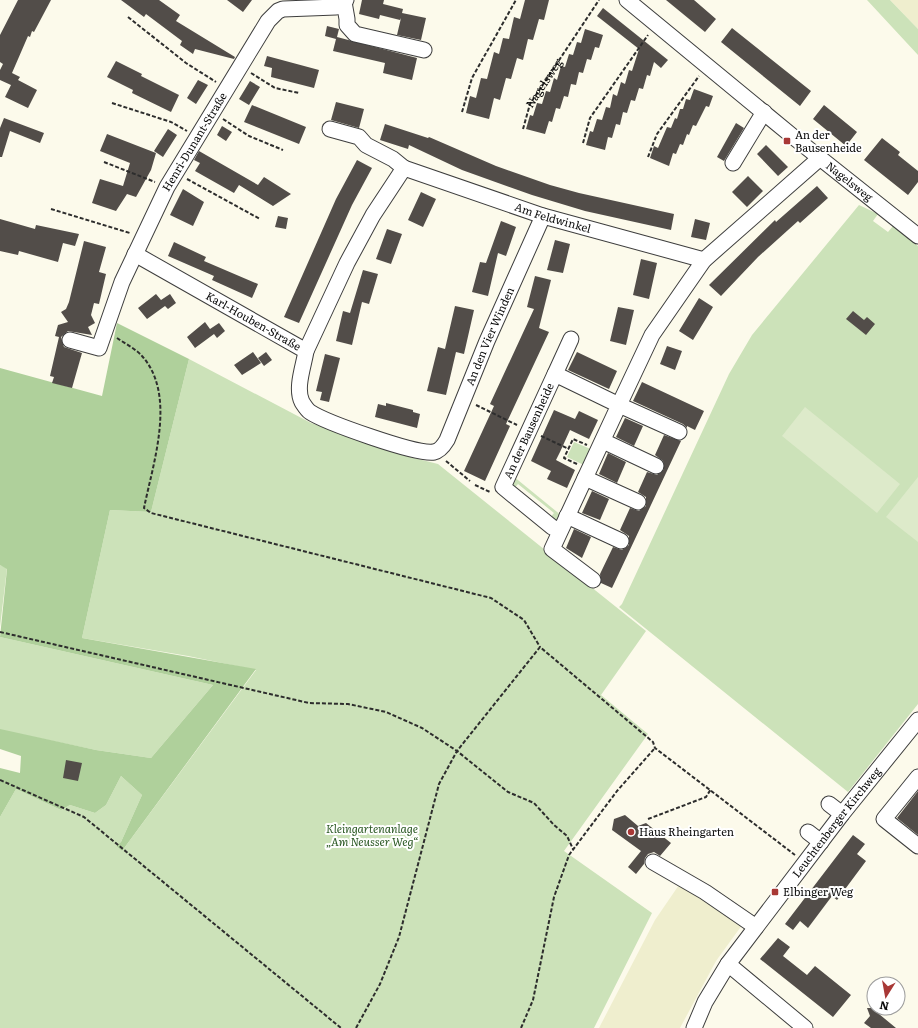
<svg xmlns="http://www.w3.org/2000/svg" width="918" height="1028" font-family="Literata,serif">
	<rect width="100%" height="100%" fill="#fcfaeb"/>
	<!-- farmland -->
	<path fill="#efeece" d="M890,0H918V29Z
		M681,882L745,921L716,961L680,1028H599L655,920Z"/>
	<!-- green -->
	<path fill="#cce2b9" d="M867,0H890L918,29V55Z
		M859,205L878,214L873,221L888,232L893,226L918,246V704L848,792L619,607L622,604L729,374L752,335Z
		M189,359L311,423L402,455L438,464L646,631L601,695L648,734L564,851L652,913L594,1028H0V817L16,789L61,810L70,805L95,813L106,805L121,776L142,795L121,842L116,846L122,851L256,670L188,656L82,638L110,510L151,512Z
		M574,442L593,450L586,466L567,457Z
		M513,476L562,516L557,520H548L554,513L518,484L512,491L511,487Z
		M0,565L7,568L0,627Z
		M0,637L213,685L151,758L96,750L0,730Z"/>
	<!-- forest -->
	<path fill="#afd09b" d="M117,323L189,359L151,512L110,510L82,638L256,669L122,851L116,846L121,842L142,795L121,776L106,805L95,813L70,805L61,810L16,789L0,817V768L20,773L21,756L0,749V729L96,750L151,758L213,685L0,637L7,569L0,565V368L102,396Z"/>
	<!-- pitch -->
	<path fill="#ddeaca" d="M805,407L900,484L877,513L782,436Z
		M918,477V542L886,517Z"/>
	<!-- building -->
	<path fill="#524d49" d="M18,0H51L34,32L32,31L30,37L28,36L12,73L20,77L18,80L37,90L28,108L5,97L11,85L0,80V70L3,64L0,62V35Z
		M121,0H159L180,15L176,21L235,57L234,59L195,49L193,54L180,45L182,41L146,14L144,17Z
		M227,0H252L243,12Z
		M362,0H384L383,4L403,9L402,13L426,18L421,40L397,35L401,18L400,20L380,15L379,19L359,14Z
		M525,0H549L544,20L539,19L533,40L528,39L523,60L517,58L511,79L506,78L500,100L494,98L489,119L466,113L470,96L476,98L481,78L487,79L494,52L499,54L503,38L509,39L514,17L520,19Z
		M666,0H694L716,19L705,32Z
		M603,8L668,60L661,68L654,62L650,76L647,75L643,89L639,88L635,101L631,100L627,113L623,112L620,125L616,124L612,138L608,137L605,150L586,145L590,131L593,132L597,119L602,120L606,107L610,108L613,94L617,96L621,82L625,84L629,70L632,71L639,49L597,16Z
		M327,26L339,29L337,37L417,58L412,80L383,73L385,63L333,51L336,39L325,36Z
		M732,28L811,91L800,106L721,42Z
		M585,29L603,35L599,48L595,47L591,60L587,59L583,73L579,72L576,85L571,84L568,97L564,96L560,109L556,108L552,122L549,121L545,134L526,129L530,115L533,116L537,103L542,104L546,91L550,92L554,78L557,80L561,66L565,67L569,54L573,55L577,42L581,43Z
		M267,56L319,70L314,88L271,77L272,68L264,66Z
		M116,61L142,74L141,76L179,95L171,112L132,93L133,90L107,77Z
		M198,80L208,85L196,104L187,98Z
		M250,81L260,87L249,105L239,99Z
		M694,89L713,96L709,107L706,106L696,126L693,125L689,135L687,134L683,145L680,144L676,154L673,153L669,166L650,158L654,146L658,148L667,127L671,128L675,118L677,119L680,109H683L686,99L690,100Z
		M336,102L364,109L359,128L331,120Z
		M252,105L306,127L299,144L244,122Z
		M824,105L857,132L846,146L813,119Z
		M4,118L44,133L40,143L10,131L2,157H0V128Z
		M736,123L744,128L724,161L717,157Z
		M385,124L428,138L429,137L496,166L550,185L579,193L674,214L671,230L585,211L532,195L462,170L409,145L408,149L380,140Z
		M222,126L232,132L226,141L217,135Z
		M168,129L177,135L163,157L154,151Z
		M107,134L156,153L151,170L136,197L127,194L116,211L92,203L100,179L123,186L130,163L100,151Z
		M882,138L900,152L898,155L918,171V182L908,195L864,160Z
		M766,145L788,167L778,176L757,154Z
		M199,151L258,185L264,177L291,194L273,206L239,185L234,193L195,171L200,163L194,160Z
		M357,160L372,168L352,205L299,323L284,317L336,199Z
		M748,176L763,191L747,207L732,192Z
		M817,186L828,198L800,223L798,221L758,257L721,296L709,285L775,220L776,222Z
		M183,189L204,202L193,226L170,215Z
		M421,192L436,199L423,227L408,220Z
		M278,216L288,218L286,229L275,227Z
		M0,219L35,229L36,225L79,234L75,246L63,243L58,262L19,251L18,255L0,251Z
		M695,219L710,223L706,240L691,237Z
		M501,221L516,227L506,256L498,253L488,296L472,292L480,262L486,263Z
		M387,229L402,234L391,264L376,259Z
		M555,240L570,244L563,273L547,270Z
		M84,241L106,247L99,272L106,274L99,304L94,303L91,315L95,323L88,327L92,335L68,331L61,337L64,347L82,353L72,388L52,383L54,377L50,376L59,337L55,336L58,325L68,322L61,312L66,309L69,302Z
		M174,242L206,257L204,261L258,284L252,298L212,280L214,276L168,256Z
		M641,259L657,263L649,299L633,295Z
		M363,270L378,274L369,304L362,302L352,345L336,341L343,311L350,313Z
		M535,276L551,280L539,328L549,332L506,424L510,426L485,481L464,471L494,406L490,404L534,309L527,307Z
		M156,294L161,300L170,294L176,303L168,309L165,306L147,319L138,308Z
		M699,298L713,307L693,340L679,331Z
		M455,306L474,310L464,354L456,352L446,395L427,391L438,347L445,349Z
		M618,307L634,310L626,345L610,341Z
		M853,311L864,320L867,317L875,324L866,335L846,319Z
		M205,322L210,329L219,323L225,331L217,338L214,334L195,348L187,337Z
		M667,346L682,351L675,370L660,364Z
		M253,352L261,363L242,375L234,365Z
		M266,352L272,360L264,366L258,358Z
		M577,352L617,371L609,389L568,370Z
		M325,354L340,358L329,402L320,400L322,392L316,391Z
		M642,382L704,411L695,430L687,426V428L683,424L633,401Z
		M386,403L413,410V412L420,414L417,428L375,417L378,404L386,406Z
		M554,410L575,419L579,411L598,420L589,439L570,430L560,452L556,460L575,470L567,488L547,479L551,471L531,461Z
		M625,418L643,426L634,446L616,437Z
		M664,435L681,441L612,588L601,583L600,574L613,547L622,550L629,545V536L620,530L630,508L639,511L646,506V497L638,492L647,472L657,475L664,469L663,461L655,455Z
		M608,453L626,462L617,483L599,474Z
		M592,491L609,499L600,520L582,513Z
		M574,529L591,537L582,558L566,548Z
		M66,760L82,763L78,781L63,778Z
		M918,791V835L897,818Z
		M625,815L638,826L646,823L671,843L660,856L654,852L648,854L645,858L644,864L636,874L628,867L641,851L612,830L614,819Z
		M853,835L865,844L857,854L866,861L837,900L832,896L808,928L800,921L793,930L785,924Z
		M778,938L790,947L783,956L807,975L815,966L851,995L833,1017L760,959Z
		M867,1008H877L879,1014L896,1028H871L864,1023L870,1016Z"/>
	<g fill="none" stroke-linecap="round" stroke-linejoin="round">
		<defs>
			<g id="minor">
				<path id="s2" d="M627,0L791,135L918,236"/>
				<path d="M344,2L347,19V25L355,34L424,50"/>
				<path d="M330,129L359,137L366,145L393,159L404,168"/>
				<path d="M733,163L764,112"/>
				<path id="s3" d="M135,254L306,351C304,365 295,388 302,402C304,405 307,410 310,412C325,422 416,455 434,452C440,451 444,445 447,440L487,341L543,216"/>
				<path id="s4" d="M70,340L99,348L122,282L167,187L268,21L278,11L283,9L336,7L346,0"/>
				<path id="s5" d="M306,351L347,263L373,215L404,168L543,216L704,260"/>
				<path d="M555,374L571,339"/>
				<path d="M679,432L619,405L652,335L704,260L820,158"/>
				<path d="M603,441L656,466"/>
				<path d="M585,478L638,502"/>
				<path d="M567,516L621,541"/>
				<path id="s6" d="M560,531L552,527L503,487L555,374L619,405L552,549L593,580"/>
				<path d="M918,777L884,819L918,846"/>
				<path d="M829,804L842,814"/>
				<path d="M808,832L821,842"/>
				<path d="M653,862L705,892L756,927"/>
				<path d="M728,964L805,1028"/>
				<path id="s7" d="M694,1028L705,1002L728,964L842,814L918,720"/>
			</g>
		</defs>
		<!-- minor casing -->
		<use href="#minor" stroke="#3e3e3e" stroke-width="17"/>
		<!-- path -->
		<g stroke="#2d2d2d" stroke-width="2" stroke-dasharray="4 2" stroke-linecap="butt">
			<path d="M128,17L186,63L216,82"/>
			<path d="M251,73L275,88L299,93"/>
			<path d="M112,103L171,122L187,131"/>
			<path d="M462,112L472,78L516,0"/>
			<path d="M223,119L249,136L283,150"/>
			<path id="s1" d="M523,129L530,104L599,0"/>
			<path d="M583,143L590,118L648,35"/>
			<path d="M648,157L657,134L699,76"/>
			<path d="M104,162L155,182"/>
			<path d="M187,179L260,219"/>
			<path d="M51,209L130,233"/>
			<path d="M117,338C124,343 136,349 142,356C177,395 153,463 144,508L151,513L491,598L524,620L540,647"/>
			<path d="M476,405L517,425"/>
			<path d="M541,436L569,449"/>
			<path d="M446,461L470,481"/>
			<path d="M577,464L564,458L573,439L587,445"/>
			<path d="M475,485L490,492"/>
			<path d="M0,632L309,703L348,704L386,712L422,728L457,751L508,792L534,803L554,825L567,836L573,849"/>
			<path d="M0,780L84,817L341,1028"/>
			<path d="M648,819L706,797L711,789"/>
			<path d="M356,1028L380,984L399,937L439,784L457,751L540,647L653,742L655,748L795,855"/>
			<path d="M521,1028L533,1000L554,897L569,855L617,791L655,748"/>
		</g>
		<!-- minor -->
		<use href="#minor" stroke="#fff" stroke-width="15"/>
	</g>
	<!-- markers -->
	<g fill="#a83836" stroke="#fff" stroke-width="1.5">
		<rect x="783" y="137" width="8" height="8" rx="2"/>
		<circle cx="631" cy="832" r="4"/>
		<rect x="771" y="888" width="8" height="8" rx="2"/>
	</g>
	<g text-anchor="middle" stroke-width="4" stroke-linejoin="round" paint-order="stroke">
		<!-- street labels -->
		<g font-size="11" fill="#0b0b0b" stroke="#fff">
			<text dy="4" stroke="none"><textPath href="#s1" startOffset="51">Nagelsweg</textPath></text>
			<text dy="4" stroke="none"><textPath href="#s4" startOffset="258">Henri-Dunant-Straße</textPath></text>
			<text dy="4" stroke="none"><textPath href="#s2" startOffset="287">Nagelsweg</textPath></text>
			<text dy="4" stroke="none"><textPath href="#s5" startOffset="365">Am Feldwinkel</textPath></text>
			<text dy="4" stroke="none"><textPath href="#s3" startOffset="136">Karl-Houben-Straße</textPath></text>
			<text dy="4" stroke="none"><textPath href="#s3" startOffset="523">An den Vier Winden</textPath></text>
			<text dy="4" stroke="none"><textPath href="#s6" startOffset="134">An der Bausenheide</textPath></text>
			<text dy="4" stroke="none"><textPath href="#s7" startOffset="251">Leuchtenberger Kirchweg</textPath></text>
		</g>
		<!-- poi labels -->
		<g font-size="11" fill="#0b0b0b" stroke="#fff" text-anchor="start">
			<text x="795" y="139">An der<tspan x="795" dy="13">Bausenheide</tspan></text>
			<text x="639" y="836">Haus Rheingarten</text>
			<text x="783" y="896">Elbinger Weg</text>
		</g>
		<!-- park labels -->
		<g font-size="11" font-style="italic" fill="#2b5924" stroke="#fff">
			<text x="372" y="833">Kleingartenanlage<tspan x="372" dy="13">„Am Neusser Weg“</tspan></text>
		</g>
	</g>
	<!-- north arrow -->
	<g transform="translate(886 996) rotate(191)"><circle r="19" fill="#ffffff" stroke="#9d9d9d"/>
	<path d="M0-3L7 15L0 10L-7 15Z" fill="#a83836"/>
	<text y="-6" font-size="11" font-weight="bold" text-anchor="middle" fill="#0b0b0b">N</text>
	</g>
</svg>
